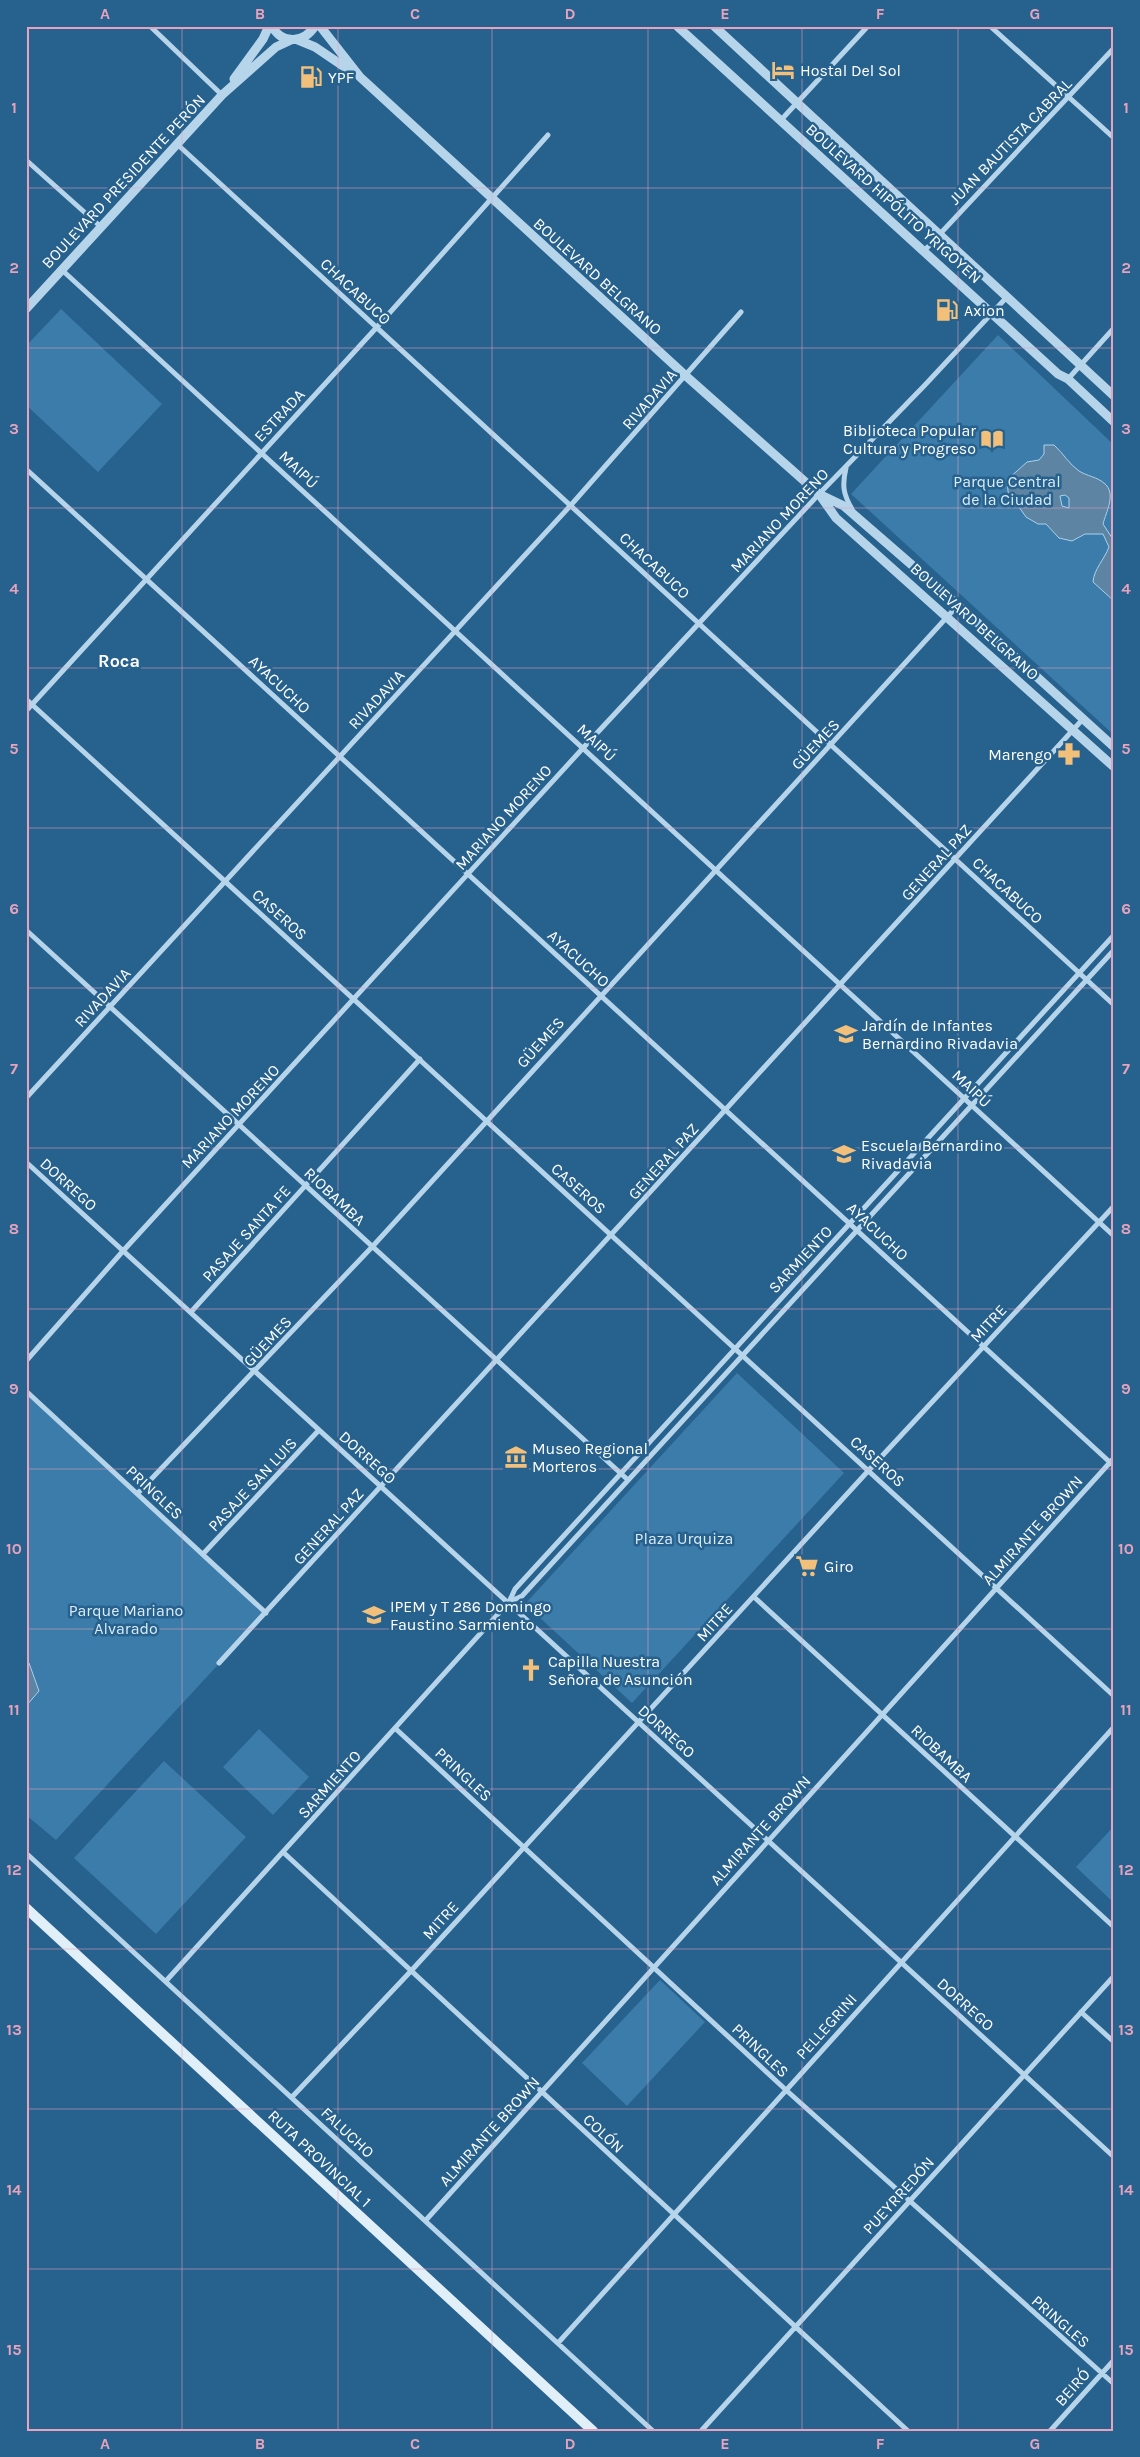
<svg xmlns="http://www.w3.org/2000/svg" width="1140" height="2457" font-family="Karla,sans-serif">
	<rect width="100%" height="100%" fill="#27618d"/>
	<!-- green -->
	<path fill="#3b7caa" d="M61,309L162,404L98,472L26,405V346Z
		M998,335L1114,445V735L851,494Z
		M737,1373L844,1473L632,1703L525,1604Z
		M26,1393L266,1613L56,1840L26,1815Z
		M259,1729L309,1777L273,1815L223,1767Z
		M164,1761L246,1837L156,1934L74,1858Z
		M1114,1826V1903L1076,1867Z
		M660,1980L705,2022L627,2106L582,2063Z"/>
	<!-- water -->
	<path fill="#5d84a2" stroke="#abd1eb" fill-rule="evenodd" d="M1044,445H1054C1063,453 1069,464 1079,471C1087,476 1097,477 1104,483C1117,493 1106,512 1103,524L1114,541V601L1093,582C1094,569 1104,560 1109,547L1103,534H1085L1072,541L1059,538L1046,524H1038L1026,517L1019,507L1009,502L1007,480L1027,462L1039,460L1044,454ZM1065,495L1069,498V508L1062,506L1060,496Z
		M26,1662L29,1663L39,1691L26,1706Z"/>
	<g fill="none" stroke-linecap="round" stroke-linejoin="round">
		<!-- minor -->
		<path stroke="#b6d5eb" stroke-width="5" d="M150,26L222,95
			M990,26L1114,138
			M781,120L868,26
			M177,144L1114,1005
			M26,160L101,227
			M924,251L1114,48
			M62,270L1114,1236
			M1068,379L1114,328
			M846,468C842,485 843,494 852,509
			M26,469L1114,1466
			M26,699L1114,1696
			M26,711L377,327L548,135
			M26,930L628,1480
			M26,1098L571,505L741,312
			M26,1162L1114,2157
			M191,1312L420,1059
			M26,1361L123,1251L584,747L819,494L924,386L1006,298
			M26,1391L266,1613
			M138,1493L372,1247L958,605
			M203,1554L319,1430
			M754,1597L1114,1927
			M509,1602L522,1596L1114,950
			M219,1663L1083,719
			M396,1729L786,2090L1114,2384
			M283,1852L908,2431
			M26,1853L653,2431
			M166,1981L509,1602L515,1589L1114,935
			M1081,2012L1114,2042
			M292,2097L411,1971L869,1470L1114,1206
			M426,2220L1114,1458
			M558,2343L1114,1727
			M701,2431L1114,1976
			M1050,2431L1114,2360"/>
		<!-- tertiary -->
		<path stroke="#b6d5eb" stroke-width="9" d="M272,26C282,45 304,43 315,26
			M320,26L360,77L686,376L819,494L836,518L1114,767
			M677,26L1058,374L1068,379L1114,422
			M714,26L1114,396
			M298,40L315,47L349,70
			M234,79L263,39L269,26
			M26,309L222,95L276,47L291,40
			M821,495L844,506L958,605L1114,747"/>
		<!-- secondary -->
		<path stroke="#e1eff9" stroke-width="10" d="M26,1908L593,2431"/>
	</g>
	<!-- grid -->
	<path fill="none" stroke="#e7a3bd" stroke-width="1" stroke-opacity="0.55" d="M182,26V2431M338,26V2431M492,26V2431M648,26V2431M802,26V2431M958,26V2431M26,188H1114M26,348H1114M26,508H1114M26,668H1114M26,828H1114M26,988H1114M26,1148H1114M26,1309H1114M26,1469H1114M26,1629H1114M26,1789H1114M26,1949H1114M26,2109H1114M26,2269H1114"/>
	<!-- icons -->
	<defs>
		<symbol id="hotel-bare" viewBox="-9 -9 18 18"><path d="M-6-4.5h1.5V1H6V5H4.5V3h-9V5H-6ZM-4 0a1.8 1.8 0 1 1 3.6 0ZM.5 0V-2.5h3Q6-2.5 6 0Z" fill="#f3c07c" stroke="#27618d" stroke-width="2.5" paint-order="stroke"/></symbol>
		<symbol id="fuel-bare" viewBox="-9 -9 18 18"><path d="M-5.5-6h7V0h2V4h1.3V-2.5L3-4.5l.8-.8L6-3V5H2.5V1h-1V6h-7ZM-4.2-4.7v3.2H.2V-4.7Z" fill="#f3c07c" stroke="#27618d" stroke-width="2.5" paint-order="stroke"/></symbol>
		<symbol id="library-bare" viewBox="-9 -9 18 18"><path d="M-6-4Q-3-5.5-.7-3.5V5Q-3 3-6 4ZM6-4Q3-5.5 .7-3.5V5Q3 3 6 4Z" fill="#f3c07c" stroke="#27618d" stroke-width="2.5" paint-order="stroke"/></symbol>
		<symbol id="pharmacy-bare" viewBox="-9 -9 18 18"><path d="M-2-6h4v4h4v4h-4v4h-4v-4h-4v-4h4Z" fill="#f3c07c" stroke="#27618d" stroke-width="2.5" paint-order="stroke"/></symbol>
		<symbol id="school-bare" viewBox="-9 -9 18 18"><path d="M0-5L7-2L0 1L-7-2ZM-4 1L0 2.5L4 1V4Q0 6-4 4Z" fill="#f3c07c" stroke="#27618d" stroke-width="2.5" paint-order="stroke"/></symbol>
		<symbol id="museum-bare" viewBox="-9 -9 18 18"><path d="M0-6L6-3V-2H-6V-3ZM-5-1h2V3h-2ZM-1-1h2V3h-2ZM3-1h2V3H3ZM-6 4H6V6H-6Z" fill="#f3c07c" stroke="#27618d" stroke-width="2.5" paint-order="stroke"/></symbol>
		<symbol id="supermarket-bare" viewBox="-9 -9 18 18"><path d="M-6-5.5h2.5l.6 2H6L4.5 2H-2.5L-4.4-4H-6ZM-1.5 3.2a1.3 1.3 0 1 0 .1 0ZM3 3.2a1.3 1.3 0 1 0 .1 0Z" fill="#f3c07c" stroke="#27618d" stroke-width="2.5" paint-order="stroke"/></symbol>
		<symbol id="church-bare" viewBox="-9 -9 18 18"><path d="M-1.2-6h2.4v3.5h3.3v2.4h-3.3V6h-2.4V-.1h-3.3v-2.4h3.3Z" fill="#f3c07c" stroke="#27618d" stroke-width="2.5" paint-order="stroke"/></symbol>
	</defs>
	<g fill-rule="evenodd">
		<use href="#hotel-bare" x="767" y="54" width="32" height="32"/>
		<use href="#fuel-bare" x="295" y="61" width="32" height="32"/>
		<use href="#fuel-bare" x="931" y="294" width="32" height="32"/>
		<use href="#library-bare" x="976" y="423" width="32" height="32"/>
		<use href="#pharmacy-bare" x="1053" y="738" width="32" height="32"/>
		<use href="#school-bare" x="830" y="1018" width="32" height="32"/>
		<use href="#school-bare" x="828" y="1138" width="32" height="32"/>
		<use href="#museum-bare" x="500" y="1441" width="32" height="32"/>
		<use href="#supermarket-bare" x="791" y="1550" width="32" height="32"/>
		<use href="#school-bare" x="358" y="1599" width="32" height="32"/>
		<use href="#church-bare" x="515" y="1654" width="32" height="32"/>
	</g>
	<g text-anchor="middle" stroke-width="5" stroke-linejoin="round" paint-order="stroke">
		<!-- poi labels -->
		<g font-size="16" fill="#fff" stroke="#27618d" text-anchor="start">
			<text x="800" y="76">Hostal Del Sol</text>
			<text x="328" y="83">YPF</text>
			<text x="964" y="316">Axion</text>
			<text x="976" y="436" text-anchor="end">Biblioteca Popular<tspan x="976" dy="18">Cultura y Progreso</tspan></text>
			<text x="1052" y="760" text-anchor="end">Marengo</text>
			<text x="862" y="1031">Jardín de Infantes<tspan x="862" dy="18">Bernardino Rivadavia</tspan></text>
			<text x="861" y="1151">Escuela Bernardino<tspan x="861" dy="18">Rivadavia</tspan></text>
			<text x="532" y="1454">Museo Regional<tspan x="532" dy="18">Morteros</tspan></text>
			<text x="824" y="1572">Giro</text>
			<text x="390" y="1612">IPEM y T 286 Domingo<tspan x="390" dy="18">Faustino Sarmiento</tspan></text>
			<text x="548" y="1667">Capilla Nuestra<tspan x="548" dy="18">Señora de Asunción</tspan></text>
		</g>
		<!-- street labels -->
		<g font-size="16" fill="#fff" stroke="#27618d">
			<text transform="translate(1010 141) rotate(-46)" y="6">JUAN BAUTISTA CABRAL</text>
			<text transform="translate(123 181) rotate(-47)" y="6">BOULEVARD PRESIDENTE PERÓN</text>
			<text transform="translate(894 203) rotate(42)" y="6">BOULEVARD HIPÓLITO YRIGOYEN</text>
			<text transform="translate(598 276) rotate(42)" y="6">BOULEVARD BELGRANO</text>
			<text transform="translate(356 291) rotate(43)" y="6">CHACABUCO</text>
			<text transform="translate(649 399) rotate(-49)" y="6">RIVADAVIA</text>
			<text transform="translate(279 415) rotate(-47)" y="6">ESTRADA</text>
			<text transform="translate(299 469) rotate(43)" y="6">MAIPÚ</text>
			<text transform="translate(779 520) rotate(-47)" y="6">MARIANO MORENO</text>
			<text transform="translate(655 565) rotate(43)" y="6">CHACABUCO</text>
			<text transform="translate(975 621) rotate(42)" y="6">BOULEVARD BELGRANO</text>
			<text transform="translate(280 684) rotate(43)" y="6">AYACUCHO</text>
			<text transform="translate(376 699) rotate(-47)" y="6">RIVADAVIA</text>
			<text transform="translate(597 742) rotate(43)" y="6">MAIPÚ</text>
			<text transform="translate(815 744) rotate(-47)" y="6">GÜEMES</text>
			<text transform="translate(503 817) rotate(-48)" y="6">MARIANO MORENO</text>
			<text transform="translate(936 862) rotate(-48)" y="6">GENERAL PAZ</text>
			<text transform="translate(1008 890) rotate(43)" y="6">CHACABUCO</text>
			<text transform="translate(280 914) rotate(42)" y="6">CASEROS</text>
			<text transform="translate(579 958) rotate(42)" y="6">AYACUCHO</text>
			<text transform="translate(102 997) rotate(-47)" y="6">RIVADAVIA</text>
			<text transform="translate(540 1042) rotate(-48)" y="6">GÜEMES</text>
			<text transform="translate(972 1088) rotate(43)" y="6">MAIPÚ</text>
			<text transform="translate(230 1116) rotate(-47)" y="6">MARIANO MORENO</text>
			<text transform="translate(663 1161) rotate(-48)" y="6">GENERAL PAZ</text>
			<text transform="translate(69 1184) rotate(42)" y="6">DORREGO</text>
			<text transform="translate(579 1188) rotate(42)" y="6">CASEROS</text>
			<text transform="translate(335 1196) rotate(43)" y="6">RIOBAMBA</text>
			<text transform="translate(878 1231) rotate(43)" y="6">AYACUCHO</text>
			<text transform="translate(246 1233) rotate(-48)" y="6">PASAJE SANTA FE</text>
			<text transform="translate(800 1259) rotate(-47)" y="6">SARMIENTO</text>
			<text transform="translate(988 1323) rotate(-47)" y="6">MITRE</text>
			<text transform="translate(267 1341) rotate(-47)" y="6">GÜEMES</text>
			<text transform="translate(368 1457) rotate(42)" y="6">DORREGO</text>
			<text transform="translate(878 1461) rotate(42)" y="6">CASEROS</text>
			<text transform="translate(252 1484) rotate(-47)" y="6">PASAJE SAN LUIS</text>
			<text transform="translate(155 1492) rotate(43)" y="6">PRINGLES</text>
			<text transform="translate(328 1526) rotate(-48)" y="6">GENERAL PAZ</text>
			<text transform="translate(1032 1530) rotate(-48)" y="6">ALMIRANTE BROWN</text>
			<text transform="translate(714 1622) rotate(-48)" y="6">MITRE</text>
			<text transform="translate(667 1731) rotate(42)" y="6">DORREGO</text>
			<text transform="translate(942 1753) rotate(43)" y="6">RIOBAMBA</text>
			<text transform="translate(464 1774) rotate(43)" y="6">PRINGLES</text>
			<text transform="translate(329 1784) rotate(-48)" y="6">SARMIENTO</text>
			<text transform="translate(760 1830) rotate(-48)" y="6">ALMIRANTE BROWN</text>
			<text transform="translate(440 1920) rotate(-48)" y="6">MITRE</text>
			<text transform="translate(966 2004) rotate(42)" y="6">DORREGO</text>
			<text transform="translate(826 2026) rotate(-48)" y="6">PELLEGRINI</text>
			<text transform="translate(761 2050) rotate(43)" y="6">PRINGLES</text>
			<text transform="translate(489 2131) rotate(-48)" y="6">ALMIRANTE BROWN</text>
			<text transform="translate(348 2132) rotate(43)" y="6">FALUCHO</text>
			<text transform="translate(604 2133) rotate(43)" y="6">COLÓN</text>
			<text transform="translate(320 2158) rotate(43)" y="6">RUTA PROVINCIAL 1</text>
			<text transform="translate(898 2195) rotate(-48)" y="6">PUEYRREDÓN</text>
			<text transform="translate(1061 2321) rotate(41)" y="6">PRINGLES</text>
			<text transform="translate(1072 2387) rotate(-48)" y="6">BEIRÓ</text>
		</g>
		<!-- park labels -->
		<g font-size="16" fill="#dbecf8" stroke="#27618d">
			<text x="1007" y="487">Parque Central<tspan x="1007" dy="18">de la Ciudad</tspan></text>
			<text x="684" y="1544">Plaza Urquiza</text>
			<text x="126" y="1616">Parque Mariano<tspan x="126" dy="18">Alvarado</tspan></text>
		</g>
		<!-- neighbourhood labels -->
		<g font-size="18" font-weight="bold" fill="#fff" stroke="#27618d">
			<text x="119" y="667">Roca</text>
		</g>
	</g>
	<!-- border -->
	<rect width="1140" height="2457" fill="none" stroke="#27618d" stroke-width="55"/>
	<rect x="28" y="28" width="1084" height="2402" fill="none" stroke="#e7a3bd" stroke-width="2"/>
	<g font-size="16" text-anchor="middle" font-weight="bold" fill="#e7a3bd">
		<text x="105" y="19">A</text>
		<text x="260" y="19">B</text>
		<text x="415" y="19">C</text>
		<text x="570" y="19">D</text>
		<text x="725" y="19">E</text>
		<text x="880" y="19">F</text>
		<text x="1035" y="19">G</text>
		<text x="14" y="113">1</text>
		<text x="1126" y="113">1</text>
		<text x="14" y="273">2</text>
		<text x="1126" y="273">2</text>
		<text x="14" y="434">3</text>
		<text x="1126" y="434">3</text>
		<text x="14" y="594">4</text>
		<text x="1126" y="594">4</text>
		<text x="14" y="754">5</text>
		<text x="1126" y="754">5</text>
		<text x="14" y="914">6</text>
		<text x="1126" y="914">6</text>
		<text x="14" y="1074">7</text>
		<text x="1126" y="1074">7</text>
		<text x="14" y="1234">8</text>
		<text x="1126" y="1234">8</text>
		<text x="14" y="1394">9</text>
		<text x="1126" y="1394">9</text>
		<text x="14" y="1554">10</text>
		<text x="1126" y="1554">10</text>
		<text x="14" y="1715">11</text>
		<text x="1126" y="1715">11</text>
		<text x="14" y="1875">12</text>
		<text x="1126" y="1875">12</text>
		<text x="14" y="2035">13</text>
		<text x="1126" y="2035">13</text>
		<text x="14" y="2195">14</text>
		<text x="1126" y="2195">14</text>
		<text x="14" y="2355">15</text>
		<text x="1126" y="2355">15</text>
		<text x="105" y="2449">A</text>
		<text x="260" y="2449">B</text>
		<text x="415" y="2449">C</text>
		<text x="570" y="2449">D</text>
		<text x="725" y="2449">E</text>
		<text x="880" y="2449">F</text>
		<text x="1035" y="2449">G</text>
	</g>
</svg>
